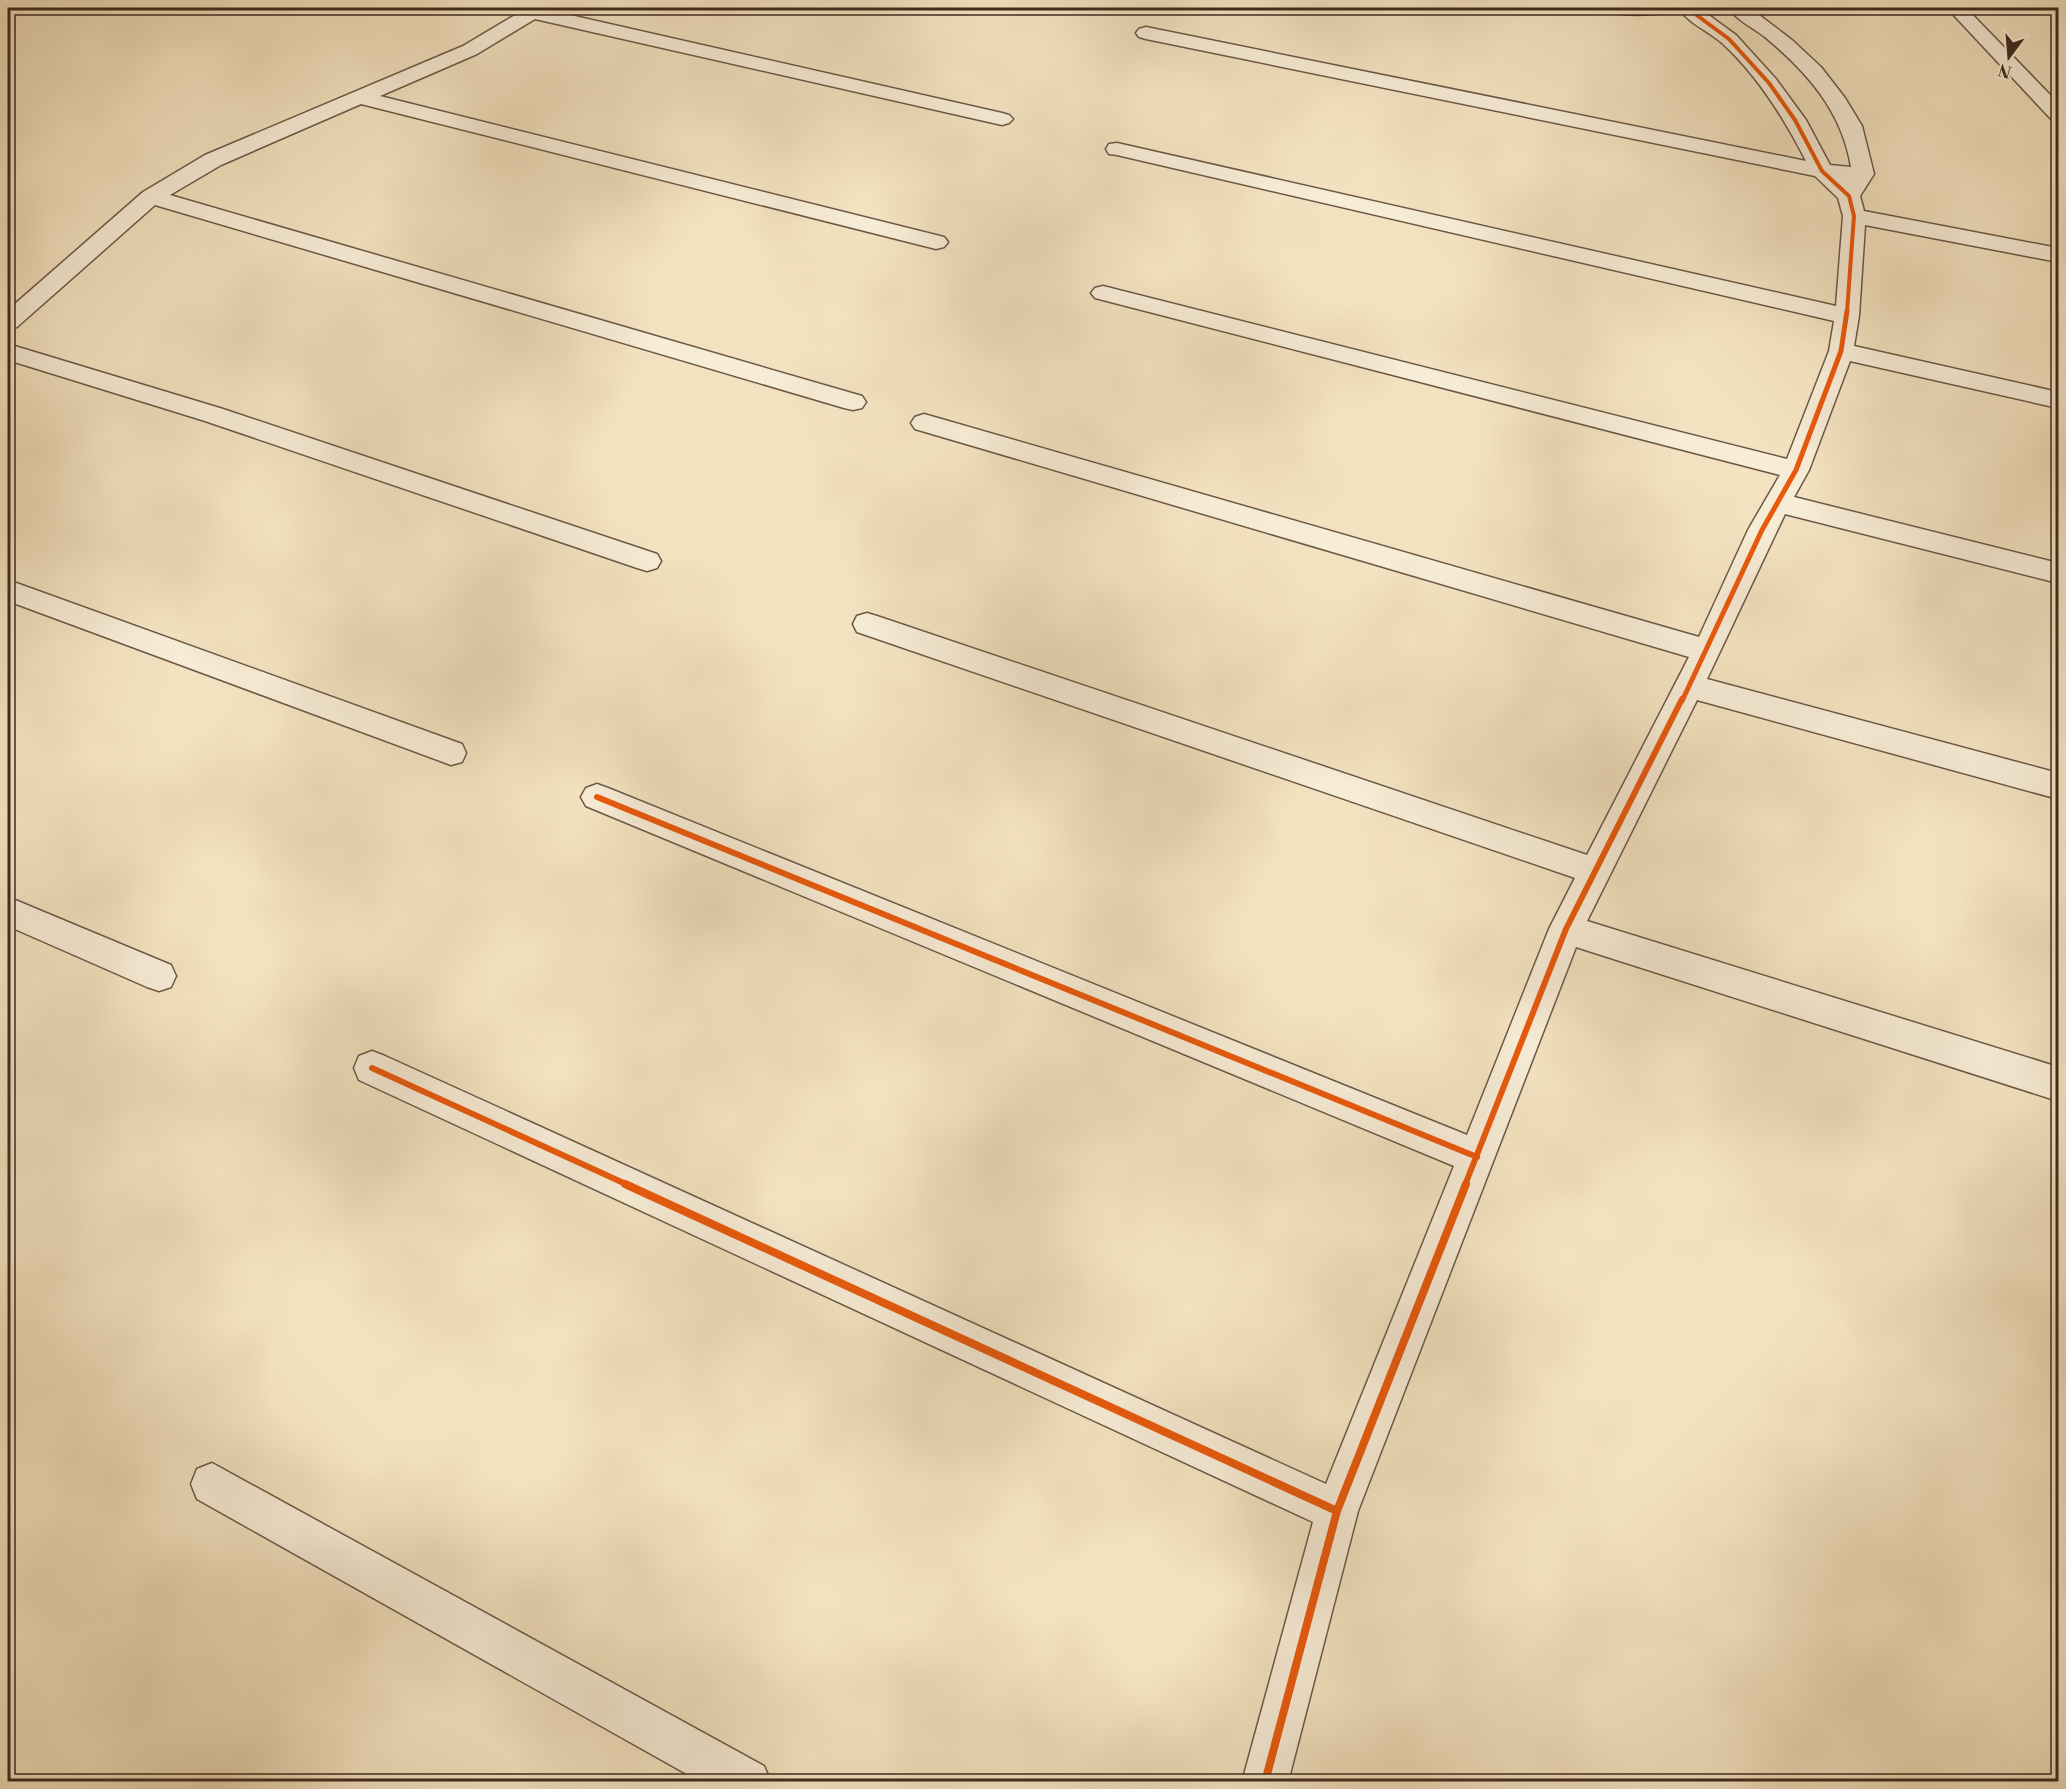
<svg xmlns="http://www.w3.org/2000/svg" width="2066" height="1789" font-family="'Libre Bodoni',serif">
	<rect width="100%" height="100%" fill="#f3e2c0"/>
	<filter id="stains"><feTurbulence type="fractalNoise" baseFrequency=".00333" numOctaves="4"/><feColorMatrix values="0 0 0 0 .2 0 0 0 0 .09 0 0 0 0 .02 0 0 0 .5 -.17"/></filter>
	<radialGradient id="worn" r=".72"><stop offset=".6" stop-color="#630" stop-opacity="0"/><stop offset="1" stop-color="#630" stop-opacity=".3"/></radialGradient>
	<g fill="none" stroke-linecap="round" stroke-linejoin="round">
		<defs>
			<path id="street" d="M527,8H549L548,10L1002,113L1009,115L1013,119L1009,123L1002,125L535,19L477,54L380,96L944,237L948,242L944,247L936,249L361,104L221,165L170,195L862,396L866,402L862,408L853,410L844,408L155,205L17,327L8,329V310L143,192L205,155L463,46Z
				M1598,8H1699L1736,35L1776,79L1806,120L1830,165L1851,167C1842,111 1807,72 1765,37C1753,28 1737,20 1728,8H1750L1792,40L1821,67L1845,98L1862,126L1874,174L1860,196L1864,211L2058,248V262L1865,225L1859,316L1854,346L2058,392V408L1850,361L1809,470L1794,497L2058,563V583L1785,514L1707,679L2058,773V799L1697,700L1587,921L2058,1067V1101L1576,947L1358,1511L1288,1782H1242L1313,1522L359,1080L354,1068L359,1056L372,1051L385,1056L1326,1484L1454,1166L586,806L581,797L586,788L597,784L608,788L1467,1135L1549,929L1575,878L857,632L853,624L857,616L867,613L877,616L1587,855L1689,657L915,429L911,423L915,417L924,414L1699,637L1748,530L1780,475L1095,298L1091,293L1095,288L1103,286L1787,459L1829,351L1834,321L1117,155L1109,154L1106,149L1109,144L1117,143L1836,306L1843,216L1838,198L1815,176L1146,39L1139,37L1136,33L1139,29L1146,27L1806,161C1784,118 1758,76 1722,43C1708,31 1688,23 1678,8C1671,17 1604,17 1598,8Z
				M1947,8H1966L2058,103V121L2051,119Z
				M8,344L223,409L657,554L661,561L657,568L647,571L637,568L205,421L8,360Z
				M8,580L462,744L466,753L462,762L451,765L8,601Z
				M8,897L171,965L176,976L171,987L159,991L147,987L8,926Z
				M212,1463L764,1766L771,1782H701L197,1499L191,1484L197,1469Z"/>
		</defs>
		<!-- street casing -->
		<use href="#street" stroke="#6c5847" stroke-width="3"/>
		<!-- street -->
		<use href="#street" fill="#f7ecd6" fill-rule="evenodd"/>
		<defs>
			<path id="cycleway-far3" d="M1687,8L1729,39L1769,83L1795,120L1822,171L1849,196L1854,216L1847,312"/>
			<path id="cycleway-far2" d="M1682,701L1762,530L1796,470L1841,351L1847,311"/>
			<path id="cycleway-far1" d="M597,797L1477,1157
				M372,1068L628,1185
				M1465,1185L1566,929L1682,699"/>
			<path id="cycleway" d="M625,1184L1337,1511
				M1265,1782L1337,1511L1466,1184"/>
		</defs>
		<!-- cycleway-far3 casing -->
		<use href="#cycleway-far3" stroke="#f7ecd6" stroke-width="6"/>
		<!-- cycleway-far2 casing -->
		<use href="#cycleway-far2" stroke="#f7ecd6" stroke-width="8"/>
		<!-- cycleway-far1 casing -->
		<use href="#cycleway-far1" stroke="#f7ecd6" stroke-width="10"/>
		<!-- cycleway casing -->
		<use href="#cycleway" stroke="#f7ecd6" stroke-width="11"/>
		<!-- cycleway-far3 -->
		<use href="#cycleway-far3" stroke="#e8590c" stroke-width="4"/>
		<!-- cycleway-far2 -->
		<use href="#cycleway-far2" stroke="#e8590c" stroke-width="5"/>
		<!-- cycleway-far1 -->
		<use href="#cycleway-far1" stroke="#e8590c" stroke-width="6"/>
		<!-- cycleway -->
		<use href="#cycleway" stroke="#e8590c" stroke-width="8"/>
	</g>
	<!-- margin -->
	<rect width="2066" height="1789" fill="none" stroke="#f3e2c0" stroke-width="30"/>
	<rect x="9" y="9" width="2048" height="1771" fill="none" stroke="#3f2a1f" stroke-width="3"/>
	<rect x="15" y="15" width="2036" height="1759" fill="none" stroke="#3f2a1f" stroke-width="1.5"/>
	<!-- north arrow -->
	<g transform="translate(2009 57) rotate(196)" stroke="#f7ecd6" stroke-width="4.5" paint-order="stroke">
	<path d="M0-4.5L10 22L0 15L-10 22Z" fill="#3f2a1f"/>
	<text y="-9" font-size="16" font-weight="bold" text-anchor="middle" fill="#3f2a1f">N</text>
	</g>
	<rect width="100%" height="100%" filter="url(#stains)"/>
	<rect width="100%" height="100%" fill="url(#worn)"/>
</svg>
